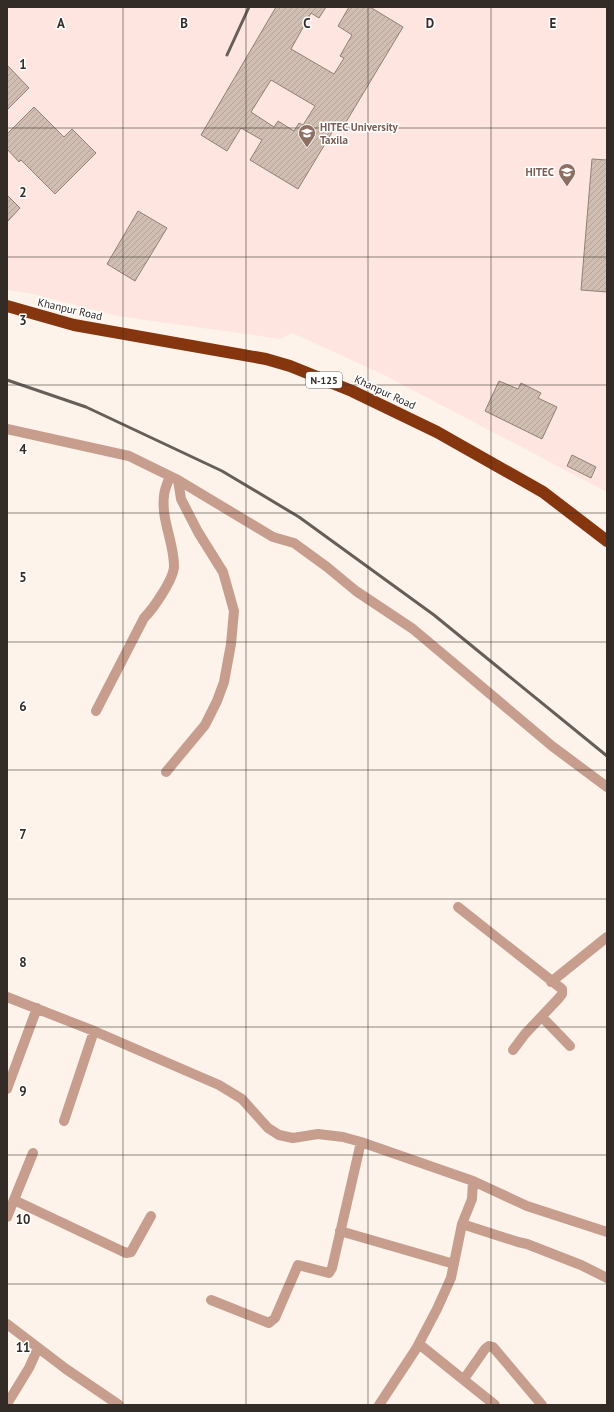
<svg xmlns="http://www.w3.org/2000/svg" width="614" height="1412" font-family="'PT Sans',sans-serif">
	<defs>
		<pattern id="building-hatch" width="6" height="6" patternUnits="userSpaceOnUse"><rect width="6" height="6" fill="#d0beb2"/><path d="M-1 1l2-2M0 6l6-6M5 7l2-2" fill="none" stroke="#b3a399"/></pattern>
	</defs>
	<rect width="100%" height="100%" fill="#fef3eb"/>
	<!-- education -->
	<path fill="#ffe5df" d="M7,7H607V492L382,374L292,333L280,339L117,316L33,294L7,290Z"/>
	<!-- building -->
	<path fill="url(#building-hatch)" stroke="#918075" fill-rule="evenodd" d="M276,7H326L319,18L311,13L291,49L334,74L344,58L340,56L352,35L338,26L349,7H370L403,27L340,132L334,129L298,189L250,160L262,140L241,128L227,151L201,135ZM271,80L315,106L303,125L299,123L294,131L278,121L274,127L251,112Z
		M7,65L29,88L7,110Z
		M34,107L64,137L72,129L96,153L55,194L21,160L19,162L7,149V134Z
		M592,159L607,160V292L581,290Z
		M7,195L20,208L7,222Z
		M138,211L167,228L135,281L107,264Z
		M499,381L518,389L521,383L541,393L538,398L557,407L542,439L485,411Z
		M572,455L596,467L591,478L567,466Z"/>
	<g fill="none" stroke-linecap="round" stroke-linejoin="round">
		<!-- minor -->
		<path stroke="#c79e8d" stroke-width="10" d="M7,429L129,456L178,480L273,537L294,543L327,567L356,591L413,629L552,746L607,787
			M96,711L144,618C153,609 174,579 174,566C174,542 161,520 164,496C164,490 168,482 170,476
			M166,772L205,725L217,701L224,682L231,644L234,611L223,572L198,532L181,499L178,480
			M458,907L562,989V994L559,998L525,1034L513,1050
			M551,982L607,937
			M7,997L94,1031L219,1085L242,1099L268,1128L279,1135L293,1138L318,1134L343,1137L361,1142L473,1181L527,1206L607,1232
			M542,1017L570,1046
			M7,1089L37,1008
			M64,1121L94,1031
			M14,1200L126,1253L131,1252L151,1216
			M7,1217L33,1153
			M462,1224L518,1242L527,1244L581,1265L607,1278
			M340,1231L454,1264
			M211,1300L269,1323L275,1318L298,1265L329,1273L332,1268L361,1142
			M7,1324L66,1369L119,1405
			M419,1344L495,1405
			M464,1379L485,1349L489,1346L493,1347L542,1405
			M7,1404L29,1368L38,1348
			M379,1405L416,1349L437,1309L451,1278L462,1224L472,1199L473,1181"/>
		<!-- highway -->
		<path stroke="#86360e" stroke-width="12" d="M7,306L74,325L266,359L290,366L352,391L437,432L543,492L607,541"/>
		<!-- rail -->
		<path stroke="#665e59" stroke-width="3" d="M227,55L249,7
			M7,380L86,407L222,471L299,517L434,615L607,756"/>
	</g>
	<!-- grid -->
	<path fill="none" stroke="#322b26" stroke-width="1" stroke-opacity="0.55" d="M123,7V1405M246,7V1405M368,7V1405M491,7V1405M7,128H607M7,257H607M7,385H607M7,513H607M7,642H607M7,770H607M7,899H607M7,1027H607M7,1155H607M7,1284H607"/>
	<!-- icons -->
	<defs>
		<symbol id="university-pin" viewBox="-11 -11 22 30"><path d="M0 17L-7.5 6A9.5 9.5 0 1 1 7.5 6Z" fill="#8d6e63" stroke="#fff"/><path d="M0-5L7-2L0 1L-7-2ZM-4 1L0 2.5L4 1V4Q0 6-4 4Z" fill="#fff"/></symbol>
		<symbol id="school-pin" viewBox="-11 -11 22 30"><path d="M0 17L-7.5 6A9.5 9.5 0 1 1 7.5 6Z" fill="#8d6e63" stroke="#fff"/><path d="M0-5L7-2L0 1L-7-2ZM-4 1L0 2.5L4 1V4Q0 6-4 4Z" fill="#fff"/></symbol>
	</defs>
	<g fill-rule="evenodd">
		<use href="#university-pin" x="297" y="123" width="20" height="27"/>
		<use href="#school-pin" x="557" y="162" width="20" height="27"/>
	</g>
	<g text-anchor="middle" stroke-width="3" stroke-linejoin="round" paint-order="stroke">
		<!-- shield labels -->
		<rect fill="#fff" stroke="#706b67" stroke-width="1" x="306" y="372" width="36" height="16" rx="3"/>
		<g font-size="10" font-weight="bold" fill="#322b26">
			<text x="324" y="384">N-125</text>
		</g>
		<!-- education labels -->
		<g font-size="11" font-weight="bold" fill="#785e54" stroke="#fff" text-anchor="start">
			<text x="320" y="131">HITEC University<tspan x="320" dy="13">Taxila</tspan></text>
			<text x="554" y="176" text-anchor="end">HITEC</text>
		</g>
		<!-- street labels -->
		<g font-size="11" fill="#322b26" stroke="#fff">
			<text transform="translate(70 309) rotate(13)" y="4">Khanpur Road</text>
			<text transform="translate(385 392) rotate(25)" y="4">Khanpur Road</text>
		</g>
	</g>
	<g font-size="13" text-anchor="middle" font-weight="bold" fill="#322b26" stroke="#fff" stroke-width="3" stroke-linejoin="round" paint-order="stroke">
		<text x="61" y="28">A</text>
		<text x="184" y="28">B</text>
		<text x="307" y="28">C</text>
		<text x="430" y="28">D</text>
		<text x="553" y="28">E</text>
		<text x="23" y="69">1</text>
		<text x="23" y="197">2</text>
		<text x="23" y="325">3</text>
		<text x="23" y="454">4</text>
		<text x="23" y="582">5</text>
		<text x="23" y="711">6</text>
		<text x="23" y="839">7</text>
		<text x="23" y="967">8</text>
		<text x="23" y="1096">9</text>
		<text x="23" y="1224">10</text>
		<text x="23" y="1352">11</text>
	</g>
	<!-- border -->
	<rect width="614" height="1412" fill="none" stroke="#322b26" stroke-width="16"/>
</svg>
